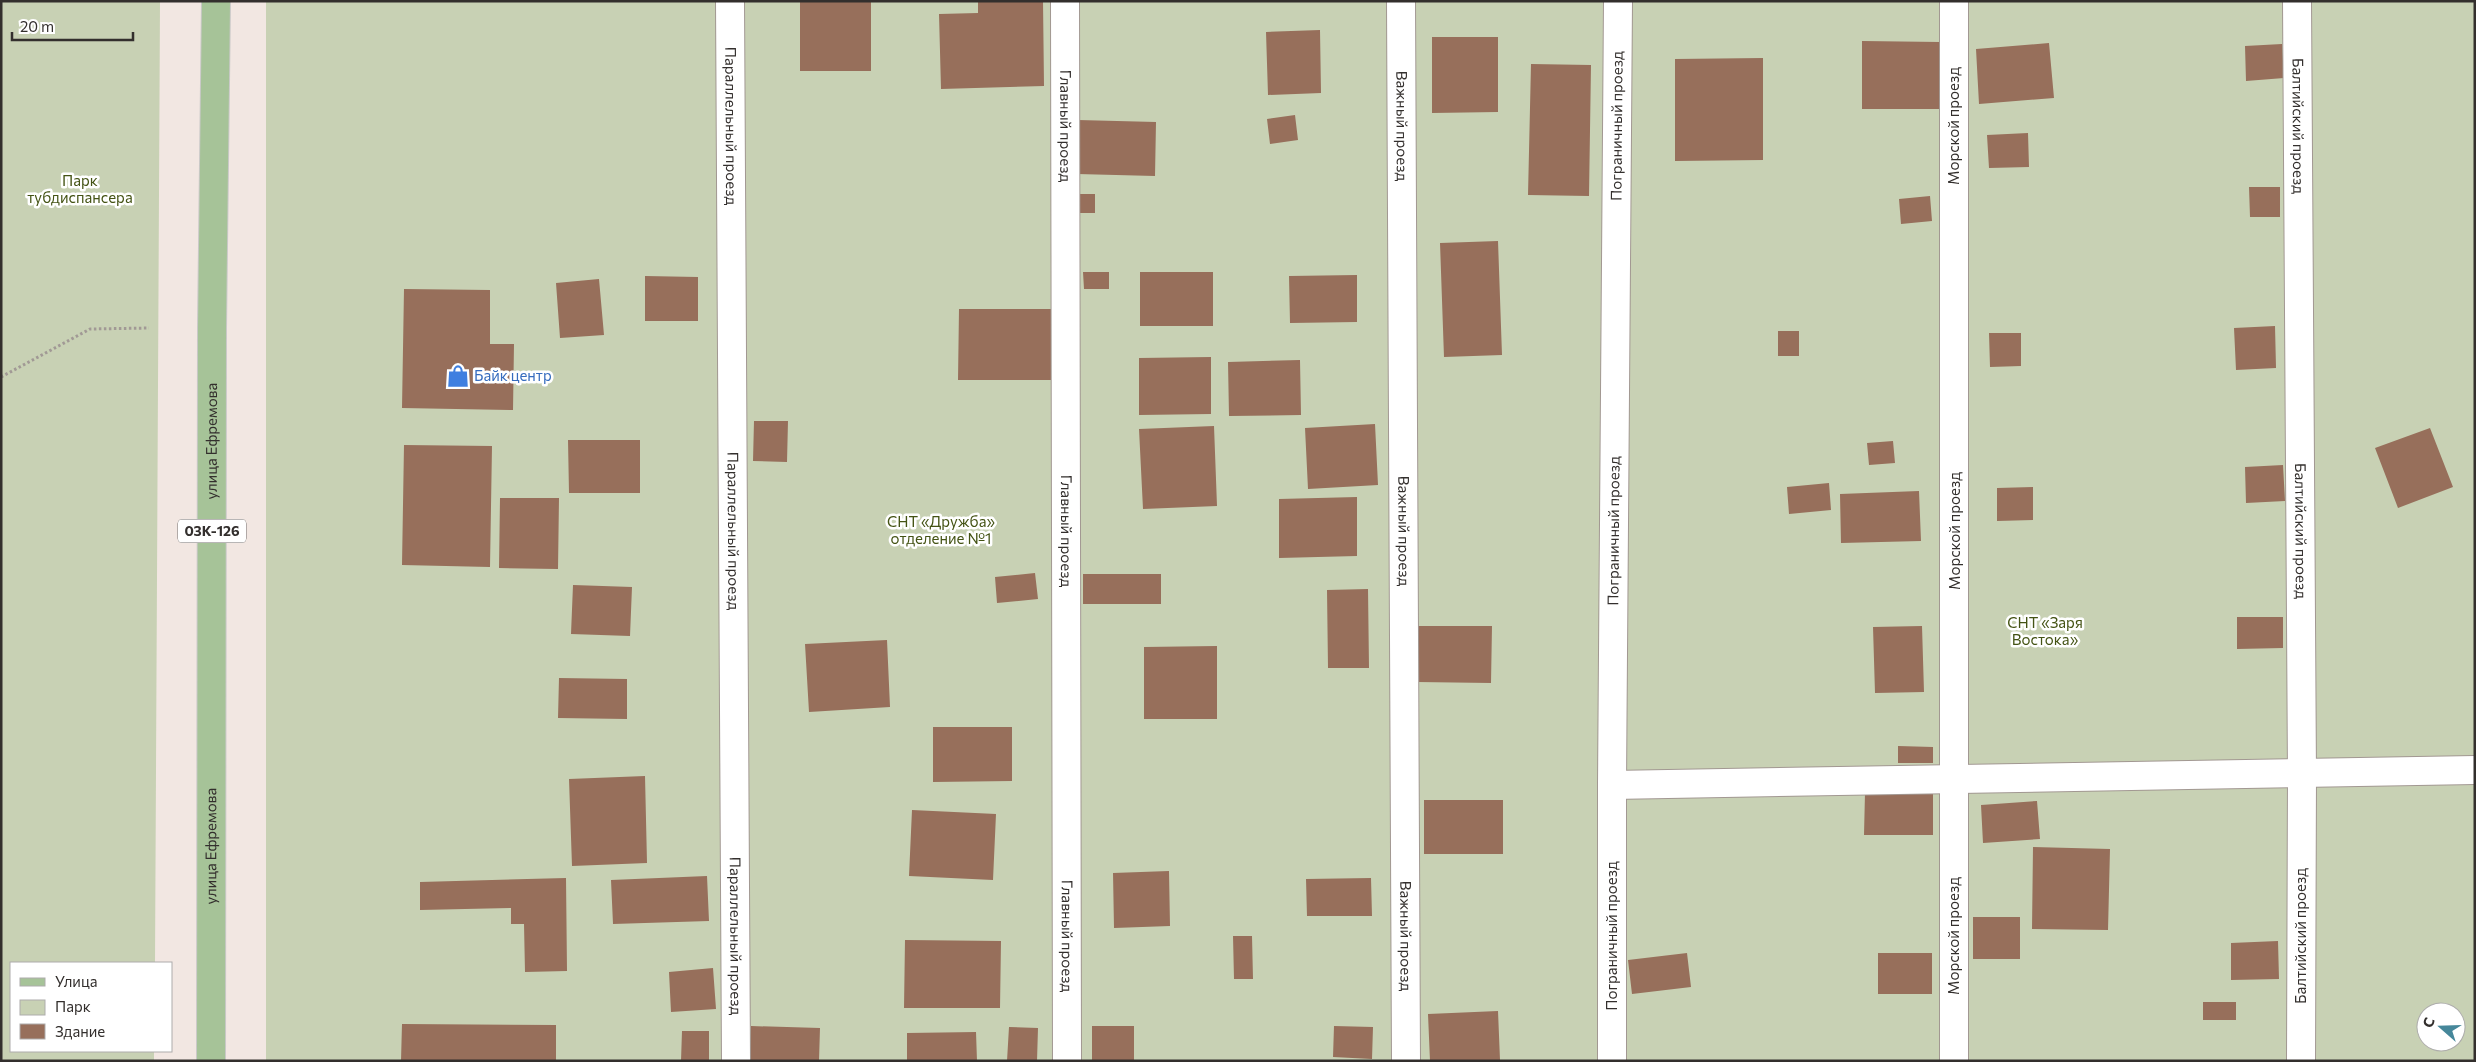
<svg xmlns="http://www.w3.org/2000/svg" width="2476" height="1062" font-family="Commissioner,sans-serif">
	<rect width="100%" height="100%" fill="#f2e7e2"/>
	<!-- green -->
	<path fill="#c8d1b4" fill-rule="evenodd" d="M1,1H160L155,963H11V1051H154V1061H1Z
		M266,1H2475V1061H266ZM2426,1012H2456V1042H2426Z"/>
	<!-- building -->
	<path fill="#976f5b" d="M800,1H871V71H800Z
		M978,1H1043L1044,86L941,89L939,14L978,13Z
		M1320,30L1321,93L1268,95L1266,32Z
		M1432,37H1498V112L1432,113Z
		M1862,41L1940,42L1939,109H1862Z
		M2049,43L2054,98L1979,104L1976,49Z
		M2282,44L2284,78L2246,81L2245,46Z
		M1763,58V160L1675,161V59Z
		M1531,64L1591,65L1589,196L1528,195Z
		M1295,115L1298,140L1270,144L1267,119Z
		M1078,120L1156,122L1155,176L1077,174Z
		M2028,133L2029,167L1989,168L1987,135Z
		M2249,187H2280V217H2250Z
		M1075,194H1095V213H1075Z
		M1930,196L1932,221L1901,224L1899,199Z
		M1498,241L1502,355L1444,357L1440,243Z
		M1083,272H1109V289H1084Z
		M1140,272H1213V326H1140Z
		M1357,275V322L1290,323L1289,276Z
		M645,276L698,277V321H645Z
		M599,279L604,335L560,338L556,283Z
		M404,289L490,290V344H514L513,410L402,408Z
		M959,309H1053L1052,380H958Z
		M2275,326L2276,368L2236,370L2234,328Z
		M1778,331H1799V356H1778Z
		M1989,333H2021V366L1990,367Z
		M1211,357V414L1139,415V358Z
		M1300,360L1301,415L1229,416L1228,362Z
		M754,421H788L787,462L753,461Z
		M1375,424L1378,485L1308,489L1305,428Z
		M1214,426L1217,506L1143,509L1139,429Z
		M2430,428L2453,487L2398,508L2375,448Z
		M568,440H640V493H569Z
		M1893,441L1895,463L1869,465L1867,443Z
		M404,445L492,446L490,567L402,565Z
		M2283,465L2285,501L2246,503L2245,467Z
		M1829,483L1831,510L1789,514L1787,487Z
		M2033,487V520L1997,521V488Z
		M1919,491L1921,541L1841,543L1840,494Z
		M1357,497V556L1279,558V499Z
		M500,498H559L558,569L499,568Z
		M1035,573L1038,599L997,603L995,577Z
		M1083,574H1161V604H1083Z
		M573,585L632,587L630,636L571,634Z
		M1368,589L1369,668H1328L1327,590Z
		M2237,617H2283V648L2237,649Z
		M1417,626H1492L1491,683L1417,682Z
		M1922,626L1924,692L1875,693L1873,627Z
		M887,640L890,707L809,712L805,644Z
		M1217,646V719H1144V647Z
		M559,678L627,679V719L558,718Z
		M933,727H1012V781L933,782Z
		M1898,746L1933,747V763H1898Z
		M645,776L647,863L572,866L569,779Z
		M1933,792V835H1864L1865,793Z
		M1424,800H1503V854H1424Z
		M2037,801L2040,839L1983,843L1981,805Z
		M912,810L996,814L993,880L909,876Z
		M2033,847L2110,849L2108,930L2032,929Z
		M1169,871L1170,926L1114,928L1113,873Z
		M707,876L709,921L613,924L611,880Z
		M566,878L567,971L525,972L524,924H511V908L420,910V882Z
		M1371,878L1372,916H1307L1306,879Z
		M1973,917H2020V959H1973Z
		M1233,936H1252L1253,979H1234Z
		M905,940L1001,941L1000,1008H904Z
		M2278,941L2279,979L2231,980V943Z
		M1687,953L1691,987L1632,994L1628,960Z
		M1878,953H1932V994H1878Z
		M713,968L716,1009L671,1012L669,972Z
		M2203,1002H2236V1020H2203Z
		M1498,1011L1500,1060L1430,1061L1428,1014Z
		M402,1024L556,1025V1061H401Z
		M751,1026L820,1028L819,1061H750Z
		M1092,1026H1134V1060H1092Z
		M1334,1026L1373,1027L1372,1059L1333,1057Z
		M1009,1027L1038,1028L1037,1061H1007Z
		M682,1031H709V1061H681Z
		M976,1032L977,1061H907V1033Z"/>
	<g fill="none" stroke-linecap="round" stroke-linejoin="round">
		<defs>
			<g id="minor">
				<path id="s1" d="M730,1L736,1061"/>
				<path id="s2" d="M1065,1L1067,1061"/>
				<path id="s3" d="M1401,1L1406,1061"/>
				<path id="s4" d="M2297,1L2302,775L2301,1061"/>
				<path d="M1612,785L2475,770"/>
				<path id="s5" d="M1612,1061V785L1618,1"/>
				<path d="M1954,1061V1"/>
			</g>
			<g id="major">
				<path id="s6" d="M211,1061L212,328L216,1"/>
			</g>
		</defs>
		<!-- minor casing -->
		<use href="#minor" stroke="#a29892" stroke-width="30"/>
		<!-- major casing -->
		<use href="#major" stroke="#cac9c8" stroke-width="30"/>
		<!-- path -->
		<path stroke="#a19995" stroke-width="3" stroke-dasharray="2.5 2.5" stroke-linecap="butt" d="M1,377L90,329L149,328"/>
		<!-- minor -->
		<use href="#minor" stroke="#fff" stroke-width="28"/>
		<!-- major -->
		<use href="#major" stroke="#a6c398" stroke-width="28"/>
	</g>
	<!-- icons -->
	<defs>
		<symbol id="shop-bare" viewBox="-9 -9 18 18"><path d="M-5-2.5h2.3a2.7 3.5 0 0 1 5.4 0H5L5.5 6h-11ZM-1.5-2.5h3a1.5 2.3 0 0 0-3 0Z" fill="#3f7fe0" stroke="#fff" stroke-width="2.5" paint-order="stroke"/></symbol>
	</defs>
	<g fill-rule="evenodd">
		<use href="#shop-bare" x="442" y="360" width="32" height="32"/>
	</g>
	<g text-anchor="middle" stroke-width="5" stroke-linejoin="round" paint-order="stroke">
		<!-- shield labels -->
		<rect fill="#fff" stroke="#706d6c" stroke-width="1" x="178" y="519.5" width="68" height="23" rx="4"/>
		<g font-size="14" font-weight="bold" fill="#332f2d">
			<text x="212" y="536">03К-126</text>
		</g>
		<!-- street labels -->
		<g font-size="15" fill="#332f2d" stroke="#fff">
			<text dy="5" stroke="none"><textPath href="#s1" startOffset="125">Параллельный проезд</textPath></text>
			<text dy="5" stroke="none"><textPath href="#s2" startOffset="125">Главный проезд</textPath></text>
			<text dy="5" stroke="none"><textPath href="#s3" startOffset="125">Важный проезд</textPath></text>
			<text dy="5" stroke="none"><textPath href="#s5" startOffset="935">Пограничный проезд</textPath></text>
			<text transform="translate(1954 126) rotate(-90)" y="5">Морской проезд</text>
			<text dy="5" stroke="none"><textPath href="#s4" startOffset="125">Балтийский проезд</textPath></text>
			<text dy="5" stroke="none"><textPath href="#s6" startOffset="620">улица Ефремова</textPath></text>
			<text dy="5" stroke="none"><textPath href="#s1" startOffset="530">Параллельный проезд</textPath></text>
			<text dy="5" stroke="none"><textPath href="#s2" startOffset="530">Главный проезд</textPath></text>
			<text dy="5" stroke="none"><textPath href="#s3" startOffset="530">Важный проезд</textPath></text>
			<text dy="5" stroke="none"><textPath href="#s5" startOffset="530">Пограничный проезд</textPath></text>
			<text transform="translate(1955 531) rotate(-90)" y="5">Морской проезд</text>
			<text dy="5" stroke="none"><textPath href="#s4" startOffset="530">Балтийский проезд</textPath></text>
			<text dy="5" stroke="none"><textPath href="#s6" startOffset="215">улица Ефремова</textPath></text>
			<text dy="5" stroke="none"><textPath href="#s1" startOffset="935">Параллельный проезд</textPath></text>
			<text dy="5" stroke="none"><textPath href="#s2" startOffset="935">Главный проезд</textPath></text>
			<text dy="5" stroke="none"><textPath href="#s3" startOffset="935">Важный проезд</textPath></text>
			<text transform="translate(1612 936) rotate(-90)" y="5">Пограничный проезд</text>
			<text transform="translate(1954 936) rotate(-90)" y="5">Морской проезд</text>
			<text transform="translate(2301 936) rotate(-90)" y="5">Балтийский проезд</text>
		</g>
		<!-- park labels -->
		<g font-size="15" fill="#445314" stroke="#fff">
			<text x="80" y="186">Парк<tspan x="80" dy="17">тубдиспансера</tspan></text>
			<text x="941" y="527">СНТ «Дружба»<tspan x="941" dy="17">отделение №1</tspan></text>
			<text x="2045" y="628">СНТ «Заря<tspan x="2045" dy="17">Востока»</tspan></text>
		</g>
		<!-- shop labels -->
		<g font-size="15" fill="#366cbe" stroke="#fff" text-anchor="start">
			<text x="474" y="381">Байк центр</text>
		</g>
	</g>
	<!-- border -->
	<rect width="2476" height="1062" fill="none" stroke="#332f2d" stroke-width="5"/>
	<!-- legend -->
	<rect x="10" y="962" width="162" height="90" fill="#ffffff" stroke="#adacab"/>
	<rect x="20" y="978" width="25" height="8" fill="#a6c398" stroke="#adacab"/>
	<text x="55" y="987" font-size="15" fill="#332f2d">Улица</text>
	<rect x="20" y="1000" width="25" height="15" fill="#c8d1b4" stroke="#adacab"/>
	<text x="55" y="1012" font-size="15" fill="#332f2d">Парк</text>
	<rect x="20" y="1024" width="25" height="15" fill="#976f5b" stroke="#adacab"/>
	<text x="55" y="1037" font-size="15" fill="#332f2d">Здание</text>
	<!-- north arrow -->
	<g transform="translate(2441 1027) rotate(290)"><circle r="24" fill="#ffffff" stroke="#adacab"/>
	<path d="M0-4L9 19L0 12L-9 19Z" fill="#46879a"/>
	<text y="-8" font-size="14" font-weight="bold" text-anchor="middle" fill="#332f2d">С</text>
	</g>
	<!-- scale -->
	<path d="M12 32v8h121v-8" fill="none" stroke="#332f2d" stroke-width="2.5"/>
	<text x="20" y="32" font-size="15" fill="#332f2d" stroke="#ffffff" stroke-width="4" paint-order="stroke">20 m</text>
</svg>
